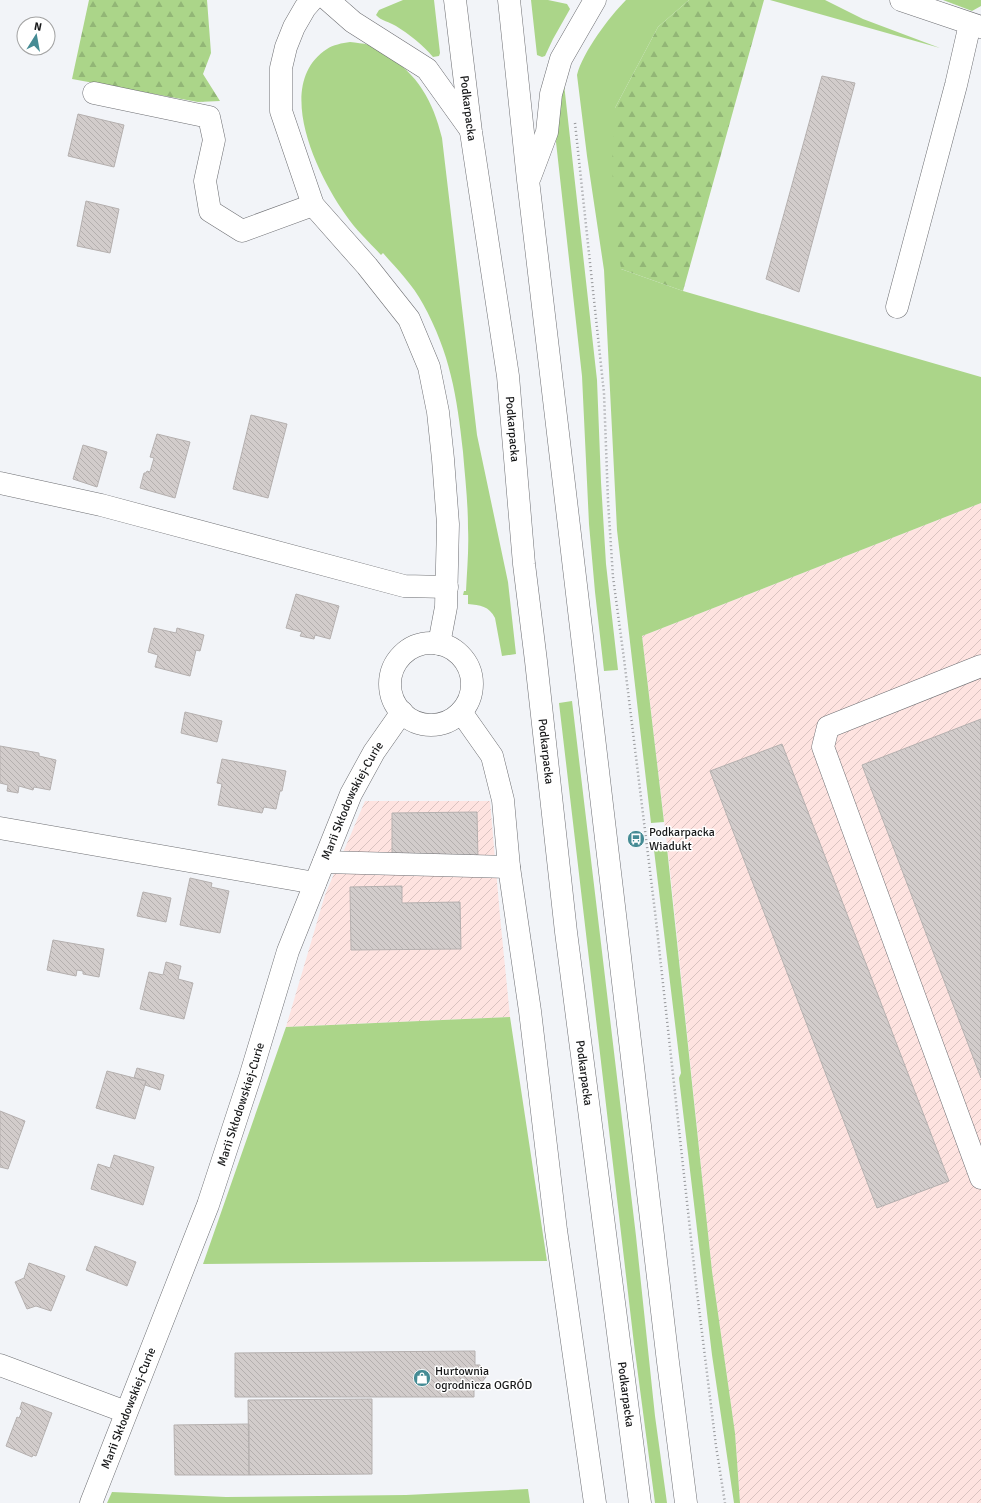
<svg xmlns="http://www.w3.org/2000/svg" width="981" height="1503" font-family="Signika,sans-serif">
	<defs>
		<pattern id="industrial-furrows" width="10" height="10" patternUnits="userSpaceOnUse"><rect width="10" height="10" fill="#fee3e0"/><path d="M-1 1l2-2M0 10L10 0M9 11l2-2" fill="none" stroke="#d9c2c0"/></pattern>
		<pattern id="forest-firs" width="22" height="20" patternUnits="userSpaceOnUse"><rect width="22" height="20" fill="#abd589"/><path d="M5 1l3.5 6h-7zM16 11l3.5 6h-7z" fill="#92b676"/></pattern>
		<pattern id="building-back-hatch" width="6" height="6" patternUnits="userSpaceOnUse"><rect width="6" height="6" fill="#d2cccb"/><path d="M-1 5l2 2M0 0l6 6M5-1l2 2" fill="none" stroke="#b4afae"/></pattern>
	</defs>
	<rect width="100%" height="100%" fill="#f2f4f8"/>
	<!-- industrial -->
	<path fill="url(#industrial-furrows)" d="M981,503V1503H740L735,1433L712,1271L670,870L642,636Z
		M365,801H490L500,916L510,1017L286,1027L325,895Z"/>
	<!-- green -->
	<path fill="#abd589" d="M403,0H434L440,53L439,56L433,57C423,45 409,34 396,26C390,22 381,21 376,15L379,10Z
		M531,0H548L567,4L570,9L553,39L545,56L542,57L537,55Z
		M626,0H689L658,27L615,108L621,269L683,291L981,377V503L642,636L664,822L651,823L617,530L604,270L587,156L577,75C583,52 609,17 626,0Z
		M770,0H825L863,19L940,48Z
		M943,0H981V6L972,11Z
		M350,42C356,43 363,43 369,45C374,46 380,51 385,54C418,74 433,101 442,138L477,435L508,582L516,654L502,656L495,618C489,606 480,605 468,604V595H463L464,591H466C467,570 469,549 468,528C468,502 465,477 463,452C457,396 450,353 423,304C413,285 397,269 383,253L381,255C369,242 355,229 345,214C317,174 273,84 327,49C333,45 342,43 350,42Z
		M564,84L597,380L601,482L606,564L618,670L604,671L595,592L589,524L582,376L556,142L558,117Z
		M572,701L636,1236L655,1416L667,1503H655L634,1344L559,703Z
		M667,848L712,1271L735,1433L740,1503H734L712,1355L679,1078L681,1073L654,850Z
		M510,1017L547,1261L203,1264L286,1027Z
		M528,1489L530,1503H107L112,1492L226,1497L406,1495Z"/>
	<!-- forest -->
	<path fill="url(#forest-firs)" d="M89,0H207L211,53L203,74L220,101L198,102L72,79Z
		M689,0H764L683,291L621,269L617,243L612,166L615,108L658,27Z"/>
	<!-- building -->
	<path fill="url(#building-back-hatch)" stroke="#b5b0af" d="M822,76L855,83L799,292L766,279Z
		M78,114L124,125L114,167L68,156Z
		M86,201L119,209L110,253L77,246Z
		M251,415L287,424L268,498L233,489Z
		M157,434L190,442L175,498L140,488L144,473H146L147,471L150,472L154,458L150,457Z
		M83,445L107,452L97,487L73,479Z
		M296,594L339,606L330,639L315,635L314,639L300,636L302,632L286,628Z
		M154,628L176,633L177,628L204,635L200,651L196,650L190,676L155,667L158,655L148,652Z
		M185,712L222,721L217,742L181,733Z
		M981,719V1078L862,765Z
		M782,744L949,1181L877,1208L710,771Z
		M0,746L39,753V756L56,760L50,790L34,787L33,790L19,786L18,793L7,791L8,785L0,783Z
		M222,759L286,771L282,791H280L276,809L264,807L262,813L218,805L222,784L217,783Z
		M477,812L478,861L392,862V813Z
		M190,878L212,883L211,887L229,891L220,933L180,925Z
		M402,886V903L460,902L461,949L351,950L350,887Z
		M143,892L171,898L166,922L137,916Z
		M53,940L104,949L99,977L83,974V971L77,970L76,976L47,970Z
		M166,962L181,966L178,979L193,983L184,1019L140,1009L149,972L163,975Z
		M137,1068L164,1075L160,1090L145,1085L146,1081L134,1078Z
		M107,1071L146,1081L135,1119L96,1108Z
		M0,1111L25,1121L8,1169L0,1167Z
		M114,1155L154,1167L143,1205L91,1189L98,1164L110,1168Z
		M95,1246L136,1262L127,1286L86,1270Z
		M29,1263L65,1276L51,1311L36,1306L27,1309L15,1282L24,1278Z
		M475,1351V1365H480L486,1371V1377L481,1383H474V1397H235V1353Z
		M372,1399V1474L249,1475L248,1400Z
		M22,1402L52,1413L36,1456L33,1455L32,1457L6,1446L17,1417L19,1418L22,1411L20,1409Z
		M249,1424V1475H175L174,1425Z"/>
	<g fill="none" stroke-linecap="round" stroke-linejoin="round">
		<defs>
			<g id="minor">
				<path d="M312,0L305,8L294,27L286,47L281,68V111L313,205L367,266L409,319L429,367L438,412L443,459L448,524L446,607L439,644"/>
				<path d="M901,0L981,27"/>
				<path d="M94,93L209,117L214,140L205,181L210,211L242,231L313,205"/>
				<path d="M897,307L956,85L970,24"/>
				<path d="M0,483L101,505L404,586L447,587"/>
				<circle cx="431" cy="684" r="41"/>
				<path d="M981,666L828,727L823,747L981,1178"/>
				<path d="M461,712L492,756L503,800L509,867L530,1011L556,1230L595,1503"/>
				<path d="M0,828L315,883"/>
				<path d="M324,862L509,867"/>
				<path d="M0,1365L126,1412"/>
				<path id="s1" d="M91,1503L208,1205L250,1077L288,951L351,794L374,752L402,712"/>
			</g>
			<g id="major">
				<path d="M328,0L353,22L427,69L470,129"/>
				<path id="s2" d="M455,0L471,132L508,376L524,564L536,661L566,932L640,1503"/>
				<path d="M509,0L528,180L668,1362L686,1503"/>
				<path d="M530,177L547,132L551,94L561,59L595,0"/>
			</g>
		</defs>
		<!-- minor casing -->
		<use href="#minor" stroke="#6e6f73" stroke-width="23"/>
		<!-- major casing -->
		<use href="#major" stroke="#6e6f73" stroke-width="23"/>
		<!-- path -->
		<path stroke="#97989b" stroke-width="2.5" stroke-dasharray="1 3" stroke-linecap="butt" d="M575,123L604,393L608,501L613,577L624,659L656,920L696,1284L716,1446L725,1503"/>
		<!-- minor -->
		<use href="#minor" stroke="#fff" stroke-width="22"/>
		<!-- major -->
		<use href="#major" stroke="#fff" stroke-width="22"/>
	</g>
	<!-- icons -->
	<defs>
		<symbol id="bus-disc" viewBox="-11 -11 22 22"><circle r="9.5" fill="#458b94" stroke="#fff"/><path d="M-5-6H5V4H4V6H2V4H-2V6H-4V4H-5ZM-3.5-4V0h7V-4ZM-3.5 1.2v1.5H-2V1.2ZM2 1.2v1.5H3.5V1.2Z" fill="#fff"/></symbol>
		<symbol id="shop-disc" viewBox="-11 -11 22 22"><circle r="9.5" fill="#458b94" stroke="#fff"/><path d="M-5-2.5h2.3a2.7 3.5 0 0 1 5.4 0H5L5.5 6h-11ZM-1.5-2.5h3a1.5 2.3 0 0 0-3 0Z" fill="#fff"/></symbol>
	</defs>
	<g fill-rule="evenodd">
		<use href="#bus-disc" x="626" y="829" width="20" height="20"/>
		<use href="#shop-disc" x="412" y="1368" width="20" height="20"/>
	</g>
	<g text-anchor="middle" stroke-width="3" stroke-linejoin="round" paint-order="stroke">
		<!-- street labels -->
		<g font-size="12" fill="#18191a" stroke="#fff">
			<text dy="4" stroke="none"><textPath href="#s2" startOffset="109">Podkarpacka</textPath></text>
			<text dy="4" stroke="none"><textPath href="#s2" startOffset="433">Podkarpacka</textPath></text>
			<text dy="4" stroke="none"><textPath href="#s2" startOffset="757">Podkarpacka</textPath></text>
			<text dy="4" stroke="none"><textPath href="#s1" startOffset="750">Marii Skłodowskiej-Curie</textPath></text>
			<text dy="4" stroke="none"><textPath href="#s2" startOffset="1081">Podkarpacka</textPath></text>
			<text dy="4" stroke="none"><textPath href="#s1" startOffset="426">Marii Skłodowskiej-Curie</textPath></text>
			<text dy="4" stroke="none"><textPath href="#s2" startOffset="1405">Podkarpacka</textPath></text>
			<text dy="4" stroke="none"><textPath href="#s1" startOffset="102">Marii Skłodowskiej-Curie</textPath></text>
		</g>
		<!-- poi labels -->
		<g font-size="12" fill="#18191a" stroke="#fff" text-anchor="start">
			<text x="649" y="836">Podkarpacka<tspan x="649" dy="14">Wiadukt</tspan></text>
			<text x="435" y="1375">Hurtownia<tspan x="435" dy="14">ogrodnicza OGRÓD</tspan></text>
		</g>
	</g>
	<!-- north arrow -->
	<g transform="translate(36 36) rotate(11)"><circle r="19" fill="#ffffff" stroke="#a3a3a3"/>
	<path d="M0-3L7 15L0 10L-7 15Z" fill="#458b94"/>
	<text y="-6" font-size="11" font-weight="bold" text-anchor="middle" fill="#18191a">N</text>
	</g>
</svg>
